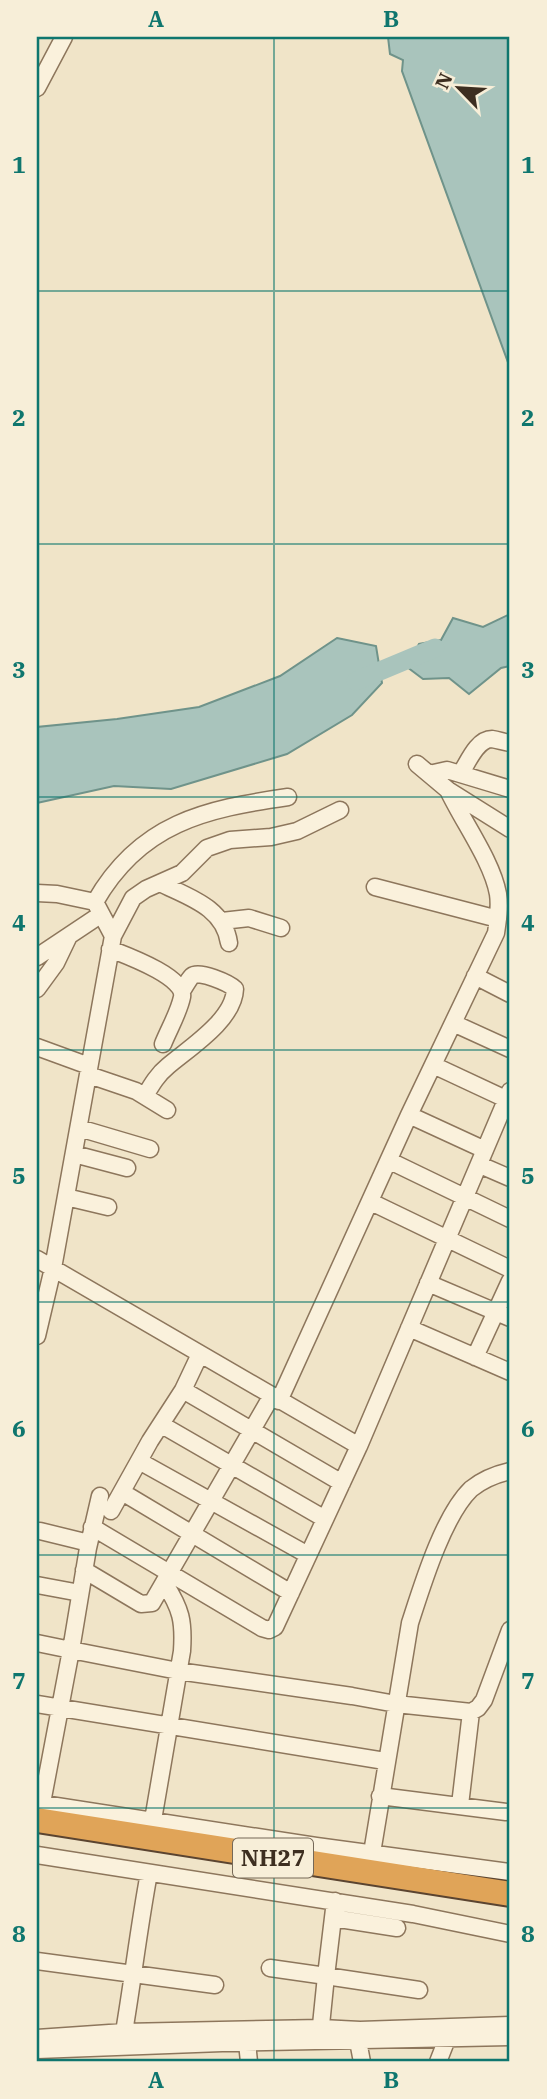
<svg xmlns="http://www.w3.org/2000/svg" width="547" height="2099" font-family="'IBM Plex Serif',serif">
	<rect width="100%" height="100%" fill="#f0e4c8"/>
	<!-- water -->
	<path fill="#a9c4bc" stroke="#6f938a" stroke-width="2" d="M388,37H510V368L402,71L403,60L390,54Z
		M510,614V666L501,668L469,694L449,678L423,679L407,667L419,644L441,640L453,618L483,627Z
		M337,638L376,646L382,683L352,715L287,754L171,789L114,786L37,803V727L117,719L199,707L280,676Z"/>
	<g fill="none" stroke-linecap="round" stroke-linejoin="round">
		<!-- river -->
		<path stroke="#a9c4bc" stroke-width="19" d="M356,681L435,648"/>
		<defs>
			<path id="minor" d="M37,88L64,37
				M417,764L448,790L510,829
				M461,773C468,762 477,739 492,739C498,740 504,742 510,743
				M429,774L447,770L510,789
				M160,883C188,897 224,907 229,943
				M375,887L498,919
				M37,893L57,894L95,902
				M95,902C140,823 205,809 288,797
				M222,921L249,918L281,928
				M113,936L133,898L146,889L182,873L207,848L230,840L271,837L297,831L340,810
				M110,949C125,955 186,977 182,997C179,1012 169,1029 163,1044
				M37,957L100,915
				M475,976L510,994
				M37,989L56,963L68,938
				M453,1023L510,1049
				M37,1047L89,1066
				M433,1065L510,1101
				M89,1075L136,1091L167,1110
				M145,1096C152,1084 158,1074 168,1066C189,1048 234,1020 235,989C229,983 199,970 192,976C188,980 185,987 182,991
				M409,1115L485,1150
				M79,1128L150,1149
				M74,1154L127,1168
				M390,1161L510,1219
				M480,1165L510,1178
				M66,1197L108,1207
				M371,1202L510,1269
				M37,1259L359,1446L510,1091
				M428,1283L510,1318
				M409,1328L510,1372
				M37,1336L53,1268L113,936L95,902
				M200,1354L183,1390L342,1483
				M475,1357L510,1281
				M279,1401L409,1115L496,933C498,920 500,907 498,894C492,861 463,822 448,790
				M162,1425L325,1519
				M139,1461L308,1555
				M122,1492L291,1593
				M111,1511L150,1441L183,1390
				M92,1527L262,1628L269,1630L275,1627L359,1446
				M40,1531L89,1543
				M84,1570L141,1604L152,1603L271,1397
				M37,1585L80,1593
				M37,1643L71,1650L88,1548L100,1496
				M37,1704L385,1761
				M380,1796L506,1812
				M37,1803L316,1846L510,1872
				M42,1803L71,1650L178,1671L352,1696L396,1704L471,1712L478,1708L484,1700L510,1630
				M460,1805L471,1712
				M153,1820L182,1651C184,1621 181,1609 165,1584
				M372,1853L410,1623C422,1586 443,1516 471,1489C482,1480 497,1474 510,1471
				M37,1855L413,1914L510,1934
				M335,1901L326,1976L419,1990
				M333,1918L397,1928
				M37,1961L215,1985
				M270,1968L326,1976L320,2035
				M124,2032C133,1979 139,1926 149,1873
				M246,2033L249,2062
				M37,2038L124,2032L321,2028L360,2030L510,2025
				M358,2041L362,2062
				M37,2050L222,2043L510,2037
				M438,2062L447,2039L448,2031"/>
			<path id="highway" d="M37,1820L510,1894"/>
		</defs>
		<!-- minor casing -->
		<use href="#minor" stroke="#8d765c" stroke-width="19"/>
		<!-- highway casing -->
		<use href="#highway" stroke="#5b4430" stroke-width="28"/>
		<!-- minor -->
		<use href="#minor" stroke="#faf1dc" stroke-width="16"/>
		<!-- highway -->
		<use href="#highway" stroke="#e0a458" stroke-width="24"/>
	</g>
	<!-- grid -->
	<path fill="none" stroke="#0f766e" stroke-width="2" stroke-opacity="0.55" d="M274,37V2062M37,291H510M37,544H510M37,797H510M37,1050H510M37,1302H510M37,1555H510M37,1808H510"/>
	<g text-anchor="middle" stroke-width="6" stroke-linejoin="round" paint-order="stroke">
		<!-- shield labels -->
		<rect fill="#f7eed8" stroke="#756857" stroke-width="2" x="233" y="1838.5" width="80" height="39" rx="5"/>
		<g font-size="23" font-weight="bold" fill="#3d2e20">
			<text x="273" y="1866">NH27</text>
		</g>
	</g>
	<!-- border -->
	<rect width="547" height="2099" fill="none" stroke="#f7eed8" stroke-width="77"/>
	<!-- north arrow -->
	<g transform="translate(459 88) rotate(295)" stroke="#f7eed8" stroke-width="5" paint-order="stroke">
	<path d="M0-5L12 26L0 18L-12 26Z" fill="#3d2e20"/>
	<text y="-10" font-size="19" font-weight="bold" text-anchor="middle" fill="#3d2e20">N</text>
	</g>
	<rect x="38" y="38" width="470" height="2022" fill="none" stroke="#0f766e" stroke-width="2.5"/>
	<g font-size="23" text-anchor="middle" font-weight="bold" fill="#0f766e">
		<text x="156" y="27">A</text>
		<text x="391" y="27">B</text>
		<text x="19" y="173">1</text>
		<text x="528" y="173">1</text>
		<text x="19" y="426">2</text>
		<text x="528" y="426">2</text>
		<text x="19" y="678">3</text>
		<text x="528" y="678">3</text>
		<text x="19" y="931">4</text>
		<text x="528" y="931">4</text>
		<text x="19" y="1184">5</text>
		<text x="528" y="1184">5</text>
		<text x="19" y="1437">6</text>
		<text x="528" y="1437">6</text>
		<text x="19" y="1689">7</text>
		<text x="528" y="1689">7</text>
		<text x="19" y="1942">8</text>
		<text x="528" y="1942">8</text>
		<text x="156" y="2088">A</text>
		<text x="391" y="2088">B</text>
	</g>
</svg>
